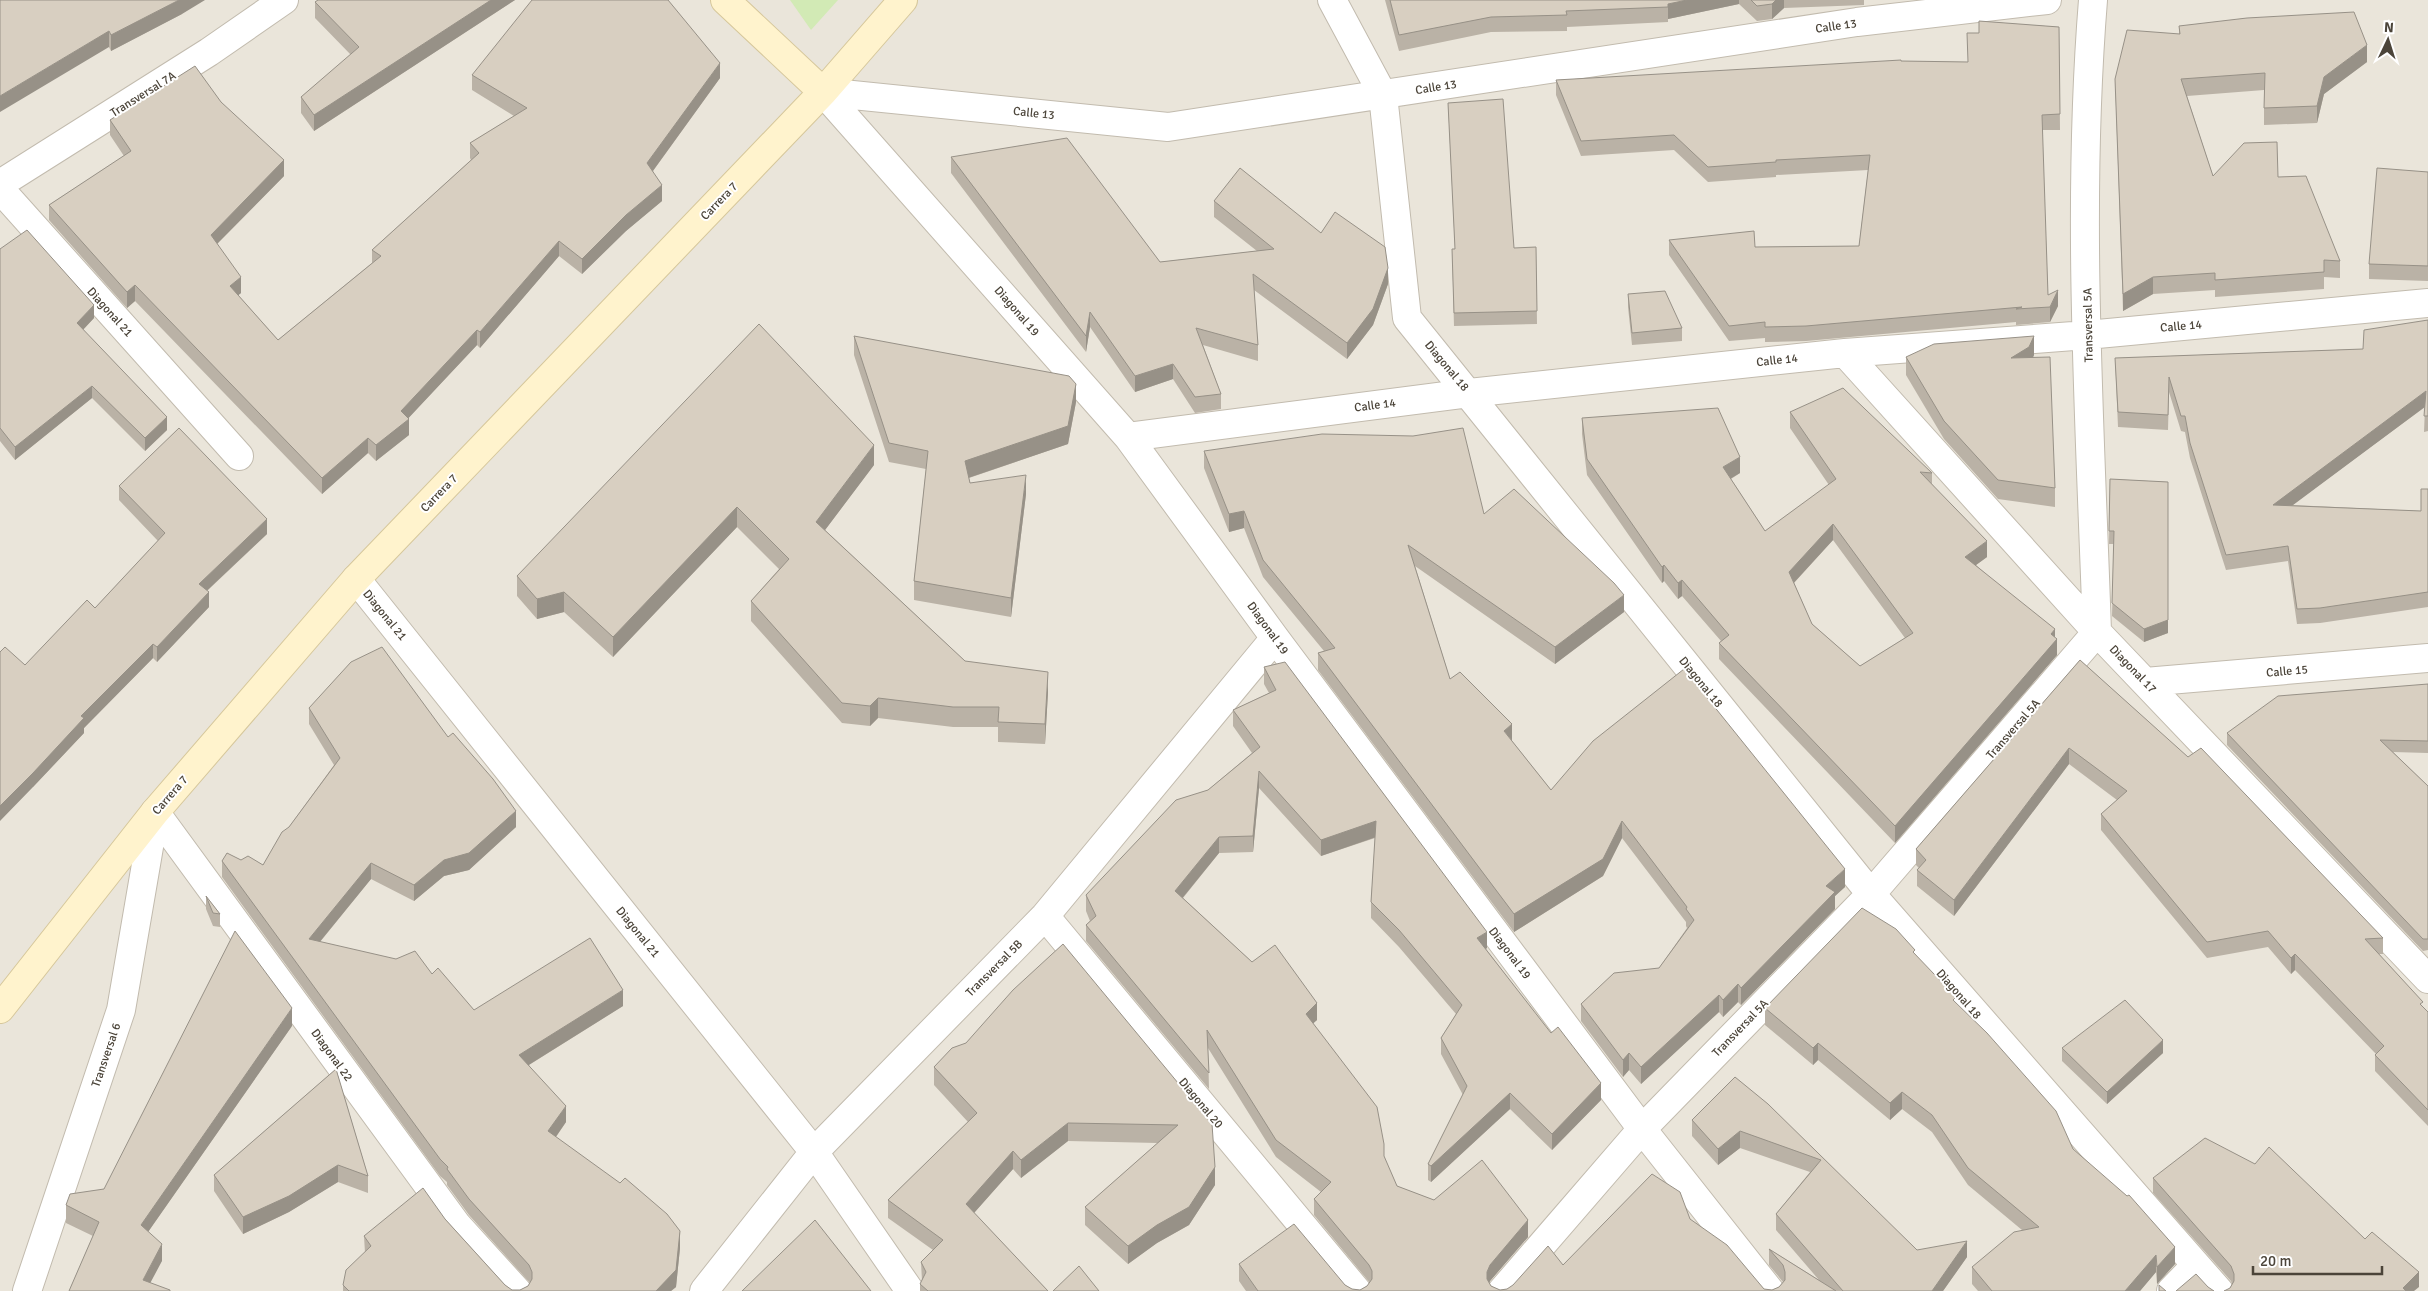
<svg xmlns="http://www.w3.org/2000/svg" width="2428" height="1291" font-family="Signika,sans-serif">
	<rect width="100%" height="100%" fill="#f6f3ec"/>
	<!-- residential -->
	<path fill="#eae5da" d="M0,0H2428V1291H0Z"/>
	<!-- green -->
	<path fill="#d2eab5" d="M790,0H838L811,30Z"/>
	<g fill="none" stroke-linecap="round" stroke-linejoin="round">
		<defs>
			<path id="minor" d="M1332,0L1383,95L1407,318L1871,894L2219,1291
				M823,92L1128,437L1275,638L1642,1129L1770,1291
				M823,92L1168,127L1857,22L2047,0
				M0,184L209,52L284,0
				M0,189L239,456
				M1845,353L2097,632L2428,979
				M1128,437L1469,393L1845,353L2087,335L2428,303
				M356,579L814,1152L910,1291
				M2145,682L2428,658
				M155,812L457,1225L517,1291
				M1045,916L1357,1291
				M27,1291L121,1010L155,812
				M704,1291L814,1152L1045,916L1275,638
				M1502,1291L1642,1129L1871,894L2097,632C2090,422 2076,210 2093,0
				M2171,1291L2196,1265"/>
			<path id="secondary" d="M725,0L823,92
				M0,1009L155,812L356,579L823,92L903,0"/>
		</defs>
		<!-- minor casing -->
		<use href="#minor" stroke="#c2bbae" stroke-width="30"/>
		<!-- secondary casing -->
		<use href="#secondary" stroke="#d6c79b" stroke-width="30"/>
		<!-- minor -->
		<use href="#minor" stroke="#fff" stroke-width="28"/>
		<!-- secondary -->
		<use href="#secondary" stroke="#fff3cd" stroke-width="28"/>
	</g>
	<!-- wall -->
	<path fill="#bab2a6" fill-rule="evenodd" d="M0,0L182,14L111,51L109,47Z
		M318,0H515L314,131L301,113V97L351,55L315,18V2Z
		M1385,0H1864V5L1784,8L1772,19L1757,21L1739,4L1668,19V22L1567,27V31L1491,32L1399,51Z
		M1979,21L2059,27L2060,130H2042L2048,295L2058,306L2050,322L2016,325V322L1806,341L1765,342V338L1729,341L1669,255V240L1755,247L1859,246L1868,170L1776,175V177L1708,182L1674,150L1581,156L1556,95V80L1901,61L1968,62L1979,33Z
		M2179,26L2367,62L2324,94L2317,123L2264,125V90L2187,96L2213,176L2278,177L2340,261V278L2324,277V289L2215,297V290L2153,294L2123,311L2115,79L2179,34Z
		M472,75L720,78L653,171L662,201L626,231L582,274L559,256L480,348L477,345L408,418L409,435L376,461L368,453L322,494L135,301L127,308L49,220V205L124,156L110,135V120L221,102L284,176L217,244L241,293L238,295L278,340L372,263V250L471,160L470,158V143L514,116L472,90Z
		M1448,103L1514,248L1536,247L1537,324L1454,326L1452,249H1455Z
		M951,157L1160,262L1257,251L1214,217V201L1321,233L1388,284L1373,325L1347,359L1254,290L1258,345V361L1203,345L1221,394V409L1195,413L1173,379L1135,392L1090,327L1086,352L951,173Z
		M2428,172V281L2369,279V264Z
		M0,249L94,318L83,330L167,430L145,451L92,398L15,460L0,441Z
		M1628,294L1682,328V341L1632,345L1628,307Z
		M2428,320V431L2424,432L2425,407L2292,505L2421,511L2428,489V607L2320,623L2297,624L2288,561L2226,570L2190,458L2185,432L2181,431L2169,392L2168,430L2118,427L2115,358L2363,349Z
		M854,336L1076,402L1068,444L969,478L970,483L1026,494L1011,617L914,600V581L926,469L889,462L854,355Z
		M2034,355L2033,357L2055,488V507L1998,499L1944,439L1906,375V357Z
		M1790,412L1932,473V484L1987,557L1976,565L2055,637L2057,655L1895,843L1719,659V643L1721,641L1682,596L1678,599L1664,581L1662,583L1587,475L1582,434V418L1740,473L1731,479L1765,531L1829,485L1790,428ZM1833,540L1905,638L1860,666L1812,624L1794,583Z
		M1204,451L1484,514L1624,612L1555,664L1415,566L1450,679L1512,741L1551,790L1845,887L1835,896V909L1741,1005L1738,1002L1723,1017L1719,1012L1641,1084L1629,1070L1623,1077L1581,1021V1004L1659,968L1687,928L1686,926V922L1622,838L1603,876L1514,932L1318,670V653L1324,651L1263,577L1244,528L1229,532L1204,468Z
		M874,465L825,530L965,661L1048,692L1045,744L998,742V727H953L878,718L870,726L842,723L751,621V601L779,569L737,527L613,657L564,612L537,619L517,596V576Z
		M2110,479L2168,482V633L2144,642L2112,616L2114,544H2109Z
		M119,486L267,534L207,591L209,607L157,662L153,658L84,728V733L33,787L25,665L95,608L158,541L119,500Z
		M2080,660L2383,938V954H2379L2423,1007L2428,1012V1126L2375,1071V1055L2376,1054L2295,970L2291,974L2268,947L2207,958L2101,830V814L2117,800L2069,764L1954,916L1917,886V870L1919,868L1916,865V849Z
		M1264,667L1487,948L1486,949L1601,1100L1552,1150L1510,1109L1431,1182L1428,1180V1164L1463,1095L1441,1054V1038L1456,1014L1399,947L1371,918V902L1375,838L1321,856L1259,788L1253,852L1219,853L1183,898L1252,962L1317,1020L1313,1023L1384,1157L1397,1186L1528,1237L1490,1281L1489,1283L1491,1286L1500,1290L1507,1289L1563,1265L1690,1219L1764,1289L1772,1290L1779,1287L1783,1282L1769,1265V1249L1819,1280L1776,1230V1214L1810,1172L1740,1148L1718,1165L1692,1136V1120L1735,1077L1917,1250L1967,1257L1943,1291H1246L1239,1281V1264L1345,1285L1352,1289L1360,1290L1367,1286L1370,1283L1314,1215V1199L1321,1192L1276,1157L1208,1048L1209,1089L1086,941V925L1090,921L1086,911V895L1208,790L1252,753L1233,726V710L1269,693L1264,684Z
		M2428,684V753L2393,752L2428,786V950L2423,951L2227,745V733Z
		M309,708L448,737L516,827L469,870L444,876L414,901L371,879L320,942L432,974L474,1010L623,1006L529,1065L566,1122L556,1137L680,1248L676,1287L671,1291H343V1285L365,1253L364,1236L445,1219L505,1285L512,1290H520L528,1286L530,1283L469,1215L447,1185V1182L440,1176L222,877V861L241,860L263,865L289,827L334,765L309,724Z
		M206,896L220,914V927L213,926L206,909Z
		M1063,944L1215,1185L1189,1225L1157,1243L1128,1264L1085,1225V1207L1158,1143L1068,1141L1021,1178L1013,1169L974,1213L1048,1291H920V1284L922,1281L921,1262L933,1250L888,1218V1200L968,1122L934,1085V1067L966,1043Z
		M1915,954L1956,1003L2073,1149L2175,1264L2157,1284L2156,1272L2140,1291H1978L1972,1284V1267L2022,1230L1968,1185L1932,1132L1902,1109L1890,1120L1818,1060L1813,1065L1765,1025V1008Z
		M292,1026L148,1232L162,1261L69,1291L93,1236L66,1223V1205L104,1189Z
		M2062,1048L2163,1053L2107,1104L2062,1061Z
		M336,1069L368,1176V1193L338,1182L289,1212L243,1234L214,1191V1175Z
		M2153,1178L2365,1239L2419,1287L2230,1288L2232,1284L2231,1281L2153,1193Z"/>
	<!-- shaded-wall -->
	<path fill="#979187" d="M179,0H205L182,14L111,51V35Z
		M491,0H515L314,131V115Z
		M1687,0H1739V4L1668,19V22V4Z
		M1776,0H1784V8L1772,19V4Z
		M109,31V47L0,112V96Z
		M2367,45V62L2324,94L2317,123V106L2324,77Z
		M720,63V78L647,179V163Z
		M284,160V176L211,250V235Z
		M662,185V201L626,231L582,274V259L626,215Z
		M559,241V256L480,348V332Z
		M1388,268V284L1373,325L1347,359V343Z
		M241,277V293L230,302V286Z
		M2153,277V294L2123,311V294Z
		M135,285V301L127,308V292Z
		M2058,290V306L2050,322V307Z
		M94,305V318L77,336V323Z
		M1090,312V327L1086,352V336Z
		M477,330V345L403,424L409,419V435L376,461V445L401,411Z
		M2034,336V355L2029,366L2011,358Z
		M1173,364V379L1135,392V376Z
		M1076,384V402L1068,444L965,479V461Z
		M92,386V398L15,460V447Z
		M2426,391V406L2273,520V505Z
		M167,417V430L145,451V438Z
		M368,438V453L322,494V478Z
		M874,445V465L816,542V522Z
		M1740,457V473L1723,483V467Z
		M1026,475V494L1011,617V598Z
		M737,507V527L613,657V637Z
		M1244,511V528L1229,532V514Z
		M267,519V534L199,598V584Z
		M1833,524V540L1789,588V572Z
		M1987,541V557L1965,573V557Z
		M1664,565V581L1662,583V567Z
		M1682,580V596L1678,599V583Z
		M209,592V607L157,662V647Z
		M564,592V612L537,619V599Z
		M1624,595V612L1555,664V647Z
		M2168,620V633L2144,642V629Z
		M2055,629V641L2057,639V655L1895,843V826Z
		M153,644V658L84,728V733L33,787L0,821V806L81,716Z
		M1048,672V692L1045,744V724Z
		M878,698V718L870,726V706Z
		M1512,724V741L1504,731Z
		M2069,748V764L1954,916V900Z
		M1259,771V788L1253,852V836Z
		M516,811V827L469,870L444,876L414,901V885L444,860Z
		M1376,821V837L1321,856V840Z
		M1622,821V838L1603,876L1514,932V914Z
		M1219,837V853L1175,907V891Z
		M371,863V879L309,955V939Z
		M1845,869V887L1835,896V909L1741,1005V988L1826,886Z
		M1487,932V948L1477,954V938Z
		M2295,954V970L2291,974V958Z
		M1738,984V1002L1723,1017V1000Z
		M623,990V1006L519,1071V1055Z
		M1719,995V1012L1641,1084V1067Z
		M1317,1003V1020L1306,1030V1014Z
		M292,1008V1026L141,1242V1225Z
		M2163,1040V1053L2107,1104V1092Z
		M1818,1043V1060L1813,1065V1048Z
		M1629,1053V1070L1623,1077V1060Z
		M1601,1083V1100L1552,1150V1134Z
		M1902,1092V1109L1890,1120V1103Z
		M1510,1093V1109L1431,1182V1166Z
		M566,1106V1122L548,1148V1131Z
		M1068,1123V1141L1021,1178V1160Z
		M1740,1131V1148L1718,1165V1149Z
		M1013,1151V1169L966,1222V1204Z
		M338,1165V1182L289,1212L243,1234V1217Z
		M1215,1167V1185L1189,1225L1157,1243L1128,1264V1246Z
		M1528,1220V1237L1490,1281L1487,1289V1272L1490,1265Z
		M680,1231V1248L676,1287L671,1291H656Z
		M1967,1241V1257L1943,1291H1932Z
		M162,1244V1261L146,1291L143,1280Z
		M2175,1247V1264L2157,1284V1267Z
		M2156,1255V1272L2140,1291H2125Z
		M2419,1272V1287L2414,1291H2403V1288Z"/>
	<!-- building -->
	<path fill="#d8cfc1" stroke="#979187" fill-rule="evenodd" d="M0,0H179L111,35L109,31L0,96Z
		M318,0H491L314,115L301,97L359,47L315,2Z
		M532,0H668L720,63L647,163L662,185L626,215L582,259L559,241L480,332L477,330L401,411L409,419L376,445L368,438L322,478L135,285L127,292L49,205L131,151L110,120L195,66L221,102L284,160L211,235L241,277L230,286L278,340L381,256L372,250L479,153L470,143L527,108L472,75Z
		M1390,0H1687L1668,4V7L1566,11L1567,15L1491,17L1399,35Z
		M1751,0H1776L1772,4L1757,6Z
		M2354,12L2367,45L2324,77L2317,106L2264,108L2265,73L2181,79L2213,176L2244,143L2277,142L2278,177L2306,176L2340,261L2324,260V272L2215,280V273L2153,277L2123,294L2115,79L2127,30L2180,34L2179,26L2247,18Z
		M1979,21L2059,27L2060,114L2042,115L2048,295L2058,290L2050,307L2016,309L2022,307L1806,326L1765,327V322L1729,326L1669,240L1754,231L1755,247L1859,246L1870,155L1776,160V162L1708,167L1674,135L1581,141L1556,80L1901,60V61L1968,62L1967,33H1979Z
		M1503,99L1514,248L1536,247L1537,311L1454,313L1452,249H1455L1448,103Z
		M1067,138L1160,262L1274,249L1214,201L1240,168L1321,233L1335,212L1385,247L1388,268L1373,309L1347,343L1253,274L1258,345L1196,328L1221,394L1195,397L1173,364L1135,376L1090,312L1086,336L951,157Z
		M2377,168L2428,172V266L2369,264Z
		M27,230L94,305L77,323L167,417L145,438L92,386L15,447L0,428V249Z
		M1665,291L1682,328L1632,333L1628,294Z
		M2428,320V416H2424L2426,391L2273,505L2421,511V489H2428V592L2320,608L2297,609L2288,546L2226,555L2190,443L2185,416H2181L2169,377L2168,415L2118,412L2115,358L2363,349L2364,330Z
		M759,324L874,445L816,522L965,661L1048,672L1045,724L998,722L999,707H953L878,698L870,706L842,703L751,601L789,559L737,507L613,637L564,592L537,599L517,576Z
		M854,336L1069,376L1076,384L1068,426L965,461L970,483L1026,475L1011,598L914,581L928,451L889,443Z
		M2034,336L2029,347L2011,358L2050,357L2055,488L1998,480L1944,421L1906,357L1934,344Z
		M1843,388L1932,473L1920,472L1987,541L1965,557L2055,629L2051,634L2057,639L1895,826L1719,643L1729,635L1682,580L1678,583L1664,565L1662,567L1587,459L1582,418L1718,408L1740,457L1723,467L1765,531L1836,479L1790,412ZM1833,524L1913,633L1860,666L1812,624L1789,572Z
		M179,428L267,519L199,584L209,592L157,647L153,644L81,716L84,718L33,773L0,806V652L5,647L25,665L87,600L95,608L165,533L119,486Z
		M1463,428L1484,514L1514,489L1614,583L1624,595L1555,647L1408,545L1450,679L1460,672L1512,724L1504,731L1551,790L1593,741L1684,669L1845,869L1826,886L1835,892L1741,988L1738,984L1723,1000L1719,995L1641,1067L1629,1053L1623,1060L1581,1004L1614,973L1659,968L1694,920L1686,909L1687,907L1622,821L1603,859L1514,914L1318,653L1335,648L1263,560L1244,511L1229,514L1204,451L1322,434L1413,436Z
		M2110,479L2168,482V620L2144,629L2112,603L2114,531H2109Z
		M382,647L448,737L453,733L493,779L516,811L469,853L444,860L414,885L371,863L309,939L396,959L415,951L432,974L438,968L474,1010L590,938L623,990L519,1055L566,1106L548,1131L620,1183L625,1178L667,1214L680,1231L676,1270L656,1291H349L343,1285L346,1270L371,1246L364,1236L423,1188L445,1219L505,1285L512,1290H520L528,1286L532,1279V1272L529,1265L469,1199L447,1169L448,1167L440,1159L222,861L227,853L241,860L248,856L263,865L282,832L289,827L340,758L309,708L351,662Z
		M2080,660L2188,757L2201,748L2383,938L2365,939L2423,1002L2420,1004L2428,1012V1110L2375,1055L2384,1046L2295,954L2291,958L2268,931L2207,942L2101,814L2127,791L2069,748L1954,900L1917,870L1926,860L1916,849Z
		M1285,662L1487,932L1477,938L1551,1033L1558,1027L1601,1083L1552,1134L1510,1093L1431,1166L1428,1164L1467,1086L1441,1038L1462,1005L1399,930L1371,902L1376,821L1321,840L1259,771L1253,836L1219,837L1175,891L1252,962L1275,945L1317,1003L1306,1014L1377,1107L1384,1144V1156L1397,1186L1434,1200L1482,1160L1528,1220L1490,1265L1487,1272V1279L1491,1286L1500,1290L1507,1289L1513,1285L1548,1246L1563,1265L1652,1174L1680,1192L1690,1219L1727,1245L1764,1289L1772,1290L1779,1287L1785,1280V1272L1783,1265L1769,1249L1836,1291H1258L1239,1264L1294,1224L1345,1285L1352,1289L1360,1290L1367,1286L1372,1279V1271L1369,1265L1314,1199L1331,1182L1276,1140L1207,1030L1209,1073L1086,925L1096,916L1086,895L1176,800L1208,790L1260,747L1233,710L1276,690L1264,667Z
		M2428,684V741L2380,740L2428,786V939H2423L2227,733L2278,696Z
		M206,896L220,914L213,913Z
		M1862,908L1896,929L1915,950L1913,952L1956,997L1953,1000L1987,1033L2056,1111L2073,1149L2127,1196L2129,1195L2175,1247L2157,1267L2156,1255L2125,1291H1992L1972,1267L2014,1232L2039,1227L1968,1168L1932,1115L1902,1092L1890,1103L1818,1043L1813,1048L1765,1008Z
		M235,931L292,1008L141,1225L162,1244L143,1280L170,1290V1291H69L99,1222L66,1205L70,1194L104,1189Z
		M1063,944L1212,1124L1215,1167L1189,1207L1157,1225L1128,1246L1085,1207L1178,1125L1068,1123L1021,1160L1013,1151L966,1204L1048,1291H928L920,1284L926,1272L921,1262L943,1240L888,1200L977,1113L934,1067L952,1048L966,1043L1013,990Z
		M2125,1000L2163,1040L2107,1092L2062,1048Z
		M336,1069L368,1176L338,1165L289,1196L243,1217L214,1175Z
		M1735,1077L1768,1104L1917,1250L1967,1241L1932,1291H1843L1776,1214L1821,1160L1740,1131L1718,1149L1692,1120Z
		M2205,1138L2255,1164L2269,1147L2365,1239L2372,1232L2419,1272L2403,1288L2406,1291H2224L2230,1288L2234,1281V1274L2231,1266L2153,1178Z
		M815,1220L871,1291H742Z
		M1079,1266L1099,1291H1053Z
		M2196,1274L2208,1287L2214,1291H2176Z
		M2159,1285L2166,1291H2159Z"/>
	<g text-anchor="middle" stroke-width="4" stroke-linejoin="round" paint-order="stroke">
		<!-- street labels -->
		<g font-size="12" fill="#4b4439" stroke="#fff">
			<text transform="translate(1836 26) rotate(-8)" y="4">Calle 13</text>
			<text transform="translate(1436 87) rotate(-9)" y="4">Calle 13</text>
			<text transform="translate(143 94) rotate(-32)" y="4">Transversal 7A</text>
			<text transform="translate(1034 113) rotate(6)" y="4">Calle 13</text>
			<text transform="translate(719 201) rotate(-46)" y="4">Carrera 7</text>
			<text transform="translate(1017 311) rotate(49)" y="4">Diagonal 19</text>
			<text transform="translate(110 312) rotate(48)" y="4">Diagonal 21</text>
			<text transform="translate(2088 325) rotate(-91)" y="4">Transversal 5A</text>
			<text transform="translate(2181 326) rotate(-5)" y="4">Calle 14</text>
			<text transform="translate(1777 360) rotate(-6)" y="4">Calle 14</text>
			<text transform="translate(1447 366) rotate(50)" y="4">Diagonal 18</text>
			<text transform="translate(1375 405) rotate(-7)" y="4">Calle 14</text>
			<text transform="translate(439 493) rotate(-46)" y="4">Carrera 7</text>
			<text transform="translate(385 615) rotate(51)" y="4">Diagonal 21</text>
			<text transform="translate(1268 628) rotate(54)" y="4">Diagonal 19</text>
			<text transform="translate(2133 669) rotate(46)" y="4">Diagonal 17</text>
			<text transform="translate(2287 671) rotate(-5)" y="4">Calle 15</text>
			<text transform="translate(1701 682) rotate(51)" y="4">Diagonal 18</text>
			<text transform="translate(2013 729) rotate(-49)" y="4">Transversal 5A</text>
			<text transform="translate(170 795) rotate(-49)" y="4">Carrera 7</text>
			<text transform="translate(638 932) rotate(51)" y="4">Diagonal 21</text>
			<text transform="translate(1510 953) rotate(53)" y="4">Diagonal 19</text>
			<text transform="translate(994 968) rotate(-45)" y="4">Transversal 5B</text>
			<text transform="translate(1959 994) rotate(49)" y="4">Diagonal 18</text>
			<text transform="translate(1740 1028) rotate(-46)" y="4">Transversal 5A</text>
			<text transform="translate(106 1055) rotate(-71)" y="4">Transversal 6</text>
			<text transform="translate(332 1055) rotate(54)" y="4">Diagonal 22</text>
			<text transform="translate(1201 1103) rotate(50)" y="4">Diagonal 20</text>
		</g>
	</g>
	<!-- north arrow -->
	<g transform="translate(2388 40) rotate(4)" stroke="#ffffff" stroke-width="4" paint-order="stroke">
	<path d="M0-4L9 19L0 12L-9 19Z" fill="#4b4439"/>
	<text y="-8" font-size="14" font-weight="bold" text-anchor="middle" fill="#4b4439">N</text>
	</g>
	<!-- scale -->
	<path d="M2253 1266v8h129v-8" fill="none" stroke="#4b4439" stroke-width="2.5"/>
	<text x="2260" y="1266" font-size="15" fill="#4b4439" stroke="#ffffff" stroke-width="4" paint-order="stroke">20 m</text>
</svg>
